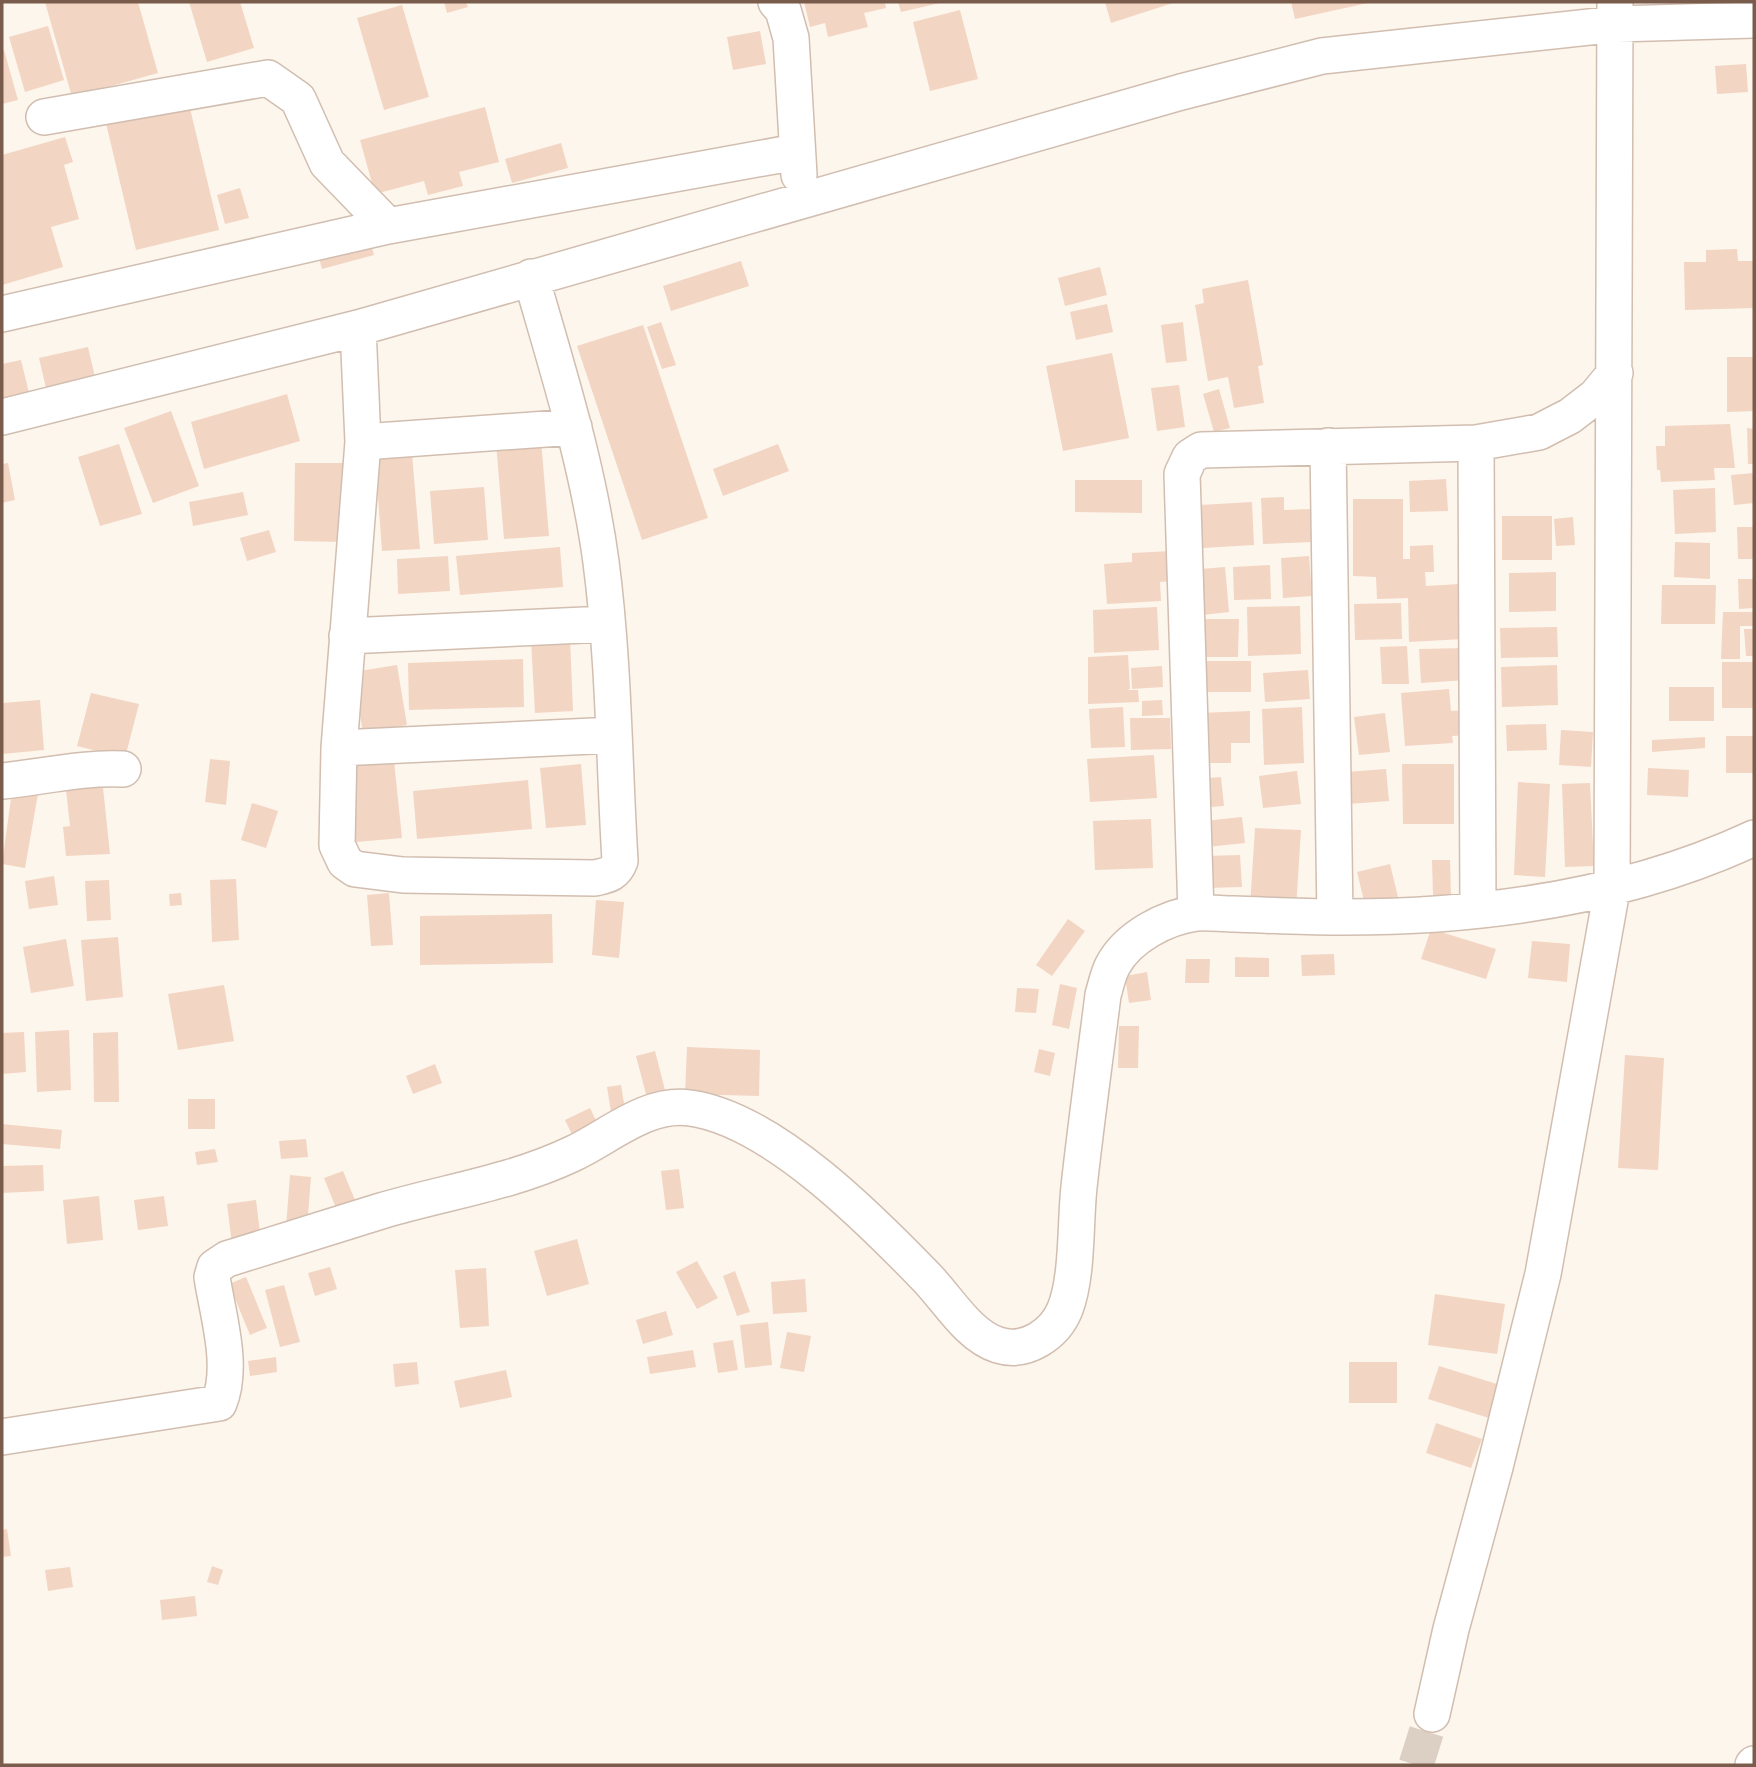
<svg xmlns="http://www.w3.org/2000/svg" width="1756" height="1767" font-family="'Nunito Sans',sans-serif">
	<rect width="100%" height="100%" fill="#fdf6ec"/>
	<!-- building -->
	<path fill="#f3d5c3" d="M45,2H138L158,73L72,97Z
		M189,2H240L254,48L207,62Z
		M444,2H466L468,7L447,13Z
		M804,2H885L886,8L864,13L868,27L828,37L825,23L810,27Z
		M898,2H940V3L901,12Z
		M1105,2H1176L1111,23Z
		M1291,2H1368V3L1295,19Z
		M402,5L429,97L384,110L357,18Z
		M960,10L978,79L930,91L913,22Z
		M48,26L64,80L25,92L9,37Z
		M760,31L766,64L733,70L727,37Z
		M4,50L18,100L2,104V51Z
		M1746,64L1748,92L1717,94L1715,66Z
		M188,100L219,230L136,250L105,119Z
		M485,107L499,162L459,172L463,186L428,195L424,181L375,194L360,140Z
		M65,137L73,162L64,165L79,219L51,227L63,267L2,285V155Z
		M561,143L568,168L512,183L505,159Z
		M240,188L249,218L225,224L217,195Z
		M369,237L374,255L322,269L317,250Z
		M1737,249L1738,261H1754V308L1685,310L1684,262H1706V250Z
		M741,261L749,286L671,311L663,286Z
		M1100,267L1107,295L1065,306L1058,278Z
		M1248,280L1263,365L1258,366L1264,403L1234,408L1228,377L1208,381L1195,305L1204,303L1202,289Z
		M1107,304L1113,332L1076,340L1070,312Z
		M661,322L676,365L662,369L647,327Z
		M1183,322L1187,361L1166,363L1161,325Z
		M643,325L708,518L642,540L577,346Z
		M88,347L95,377L46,388L39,358Z
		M1112,353L1129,438L1063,451L1046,366Z
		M1727,357H1754V411L1727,412Z
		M21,360L29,393L2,399V364Z
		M1179,385L1185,427L1157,431L1151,388Z
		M1219,389L1230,428L1214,432L1203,394Z
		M287,394L300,441L204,469L191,422Z
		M171,411L199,486L153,503L124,428Z
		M1730,424L1735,468H1714L1715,480L1661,482L1660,470H1657L1656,446H1665V426Z
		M1747,428L1754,429V464H1748Z
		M541,440L549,536L504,539L496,443Z
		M119,444L142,514L100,526L78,457Z
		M778,444L789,471L723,496L713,469Z
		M412,454L420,549L382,551L375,457Z
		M8,463L15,500L2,503V464Z
		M295,463H344L343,542L294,541Z
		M1754,473V503L1734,505L1731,475Z
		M1446,479L1448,511L1410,512L1409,481Z
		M1075,480H1142V513L1075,512Z
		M484,487L488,540L434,544L430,491Z
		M1715,488L1716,532L1675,534L1673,490Z
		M243,492L248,515L193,526L189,502Z
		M1284,497V510L1311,509L1313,542L1263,544L1261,498Z
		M1353,499H1403V559H1410V546L1433,545L1434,572H1425L1426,586L1460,584L1463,639L1409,642L1408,598L1377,599L1376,577L1353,576Z
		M1252,502L1254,545L1203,548L1200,505Z
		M1502,516H1552V560H1502Z
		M1573,517L1575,545L1556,546L1554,519Z
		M1737,527H1754V559H1738Z
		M269,530L276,552L247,561L240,538Z
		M1675,542L1710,543V579L1674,577Z
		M560,547L563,587L460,595L456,556Z
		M1172,551L1173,581L1160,582L1161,601L1107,604L1104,564L1132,562V553Z
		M448,556L450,591L398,594L397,559Z
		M1309,556L1312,596L1283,598L1281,558Z
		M1270,565L1271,599L1234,600L1233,567Z
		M1225,567L1229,612L1193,616L1189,570Z
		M1556,572V611L1509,612V573Z
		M1738,579H1754V608L1739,609Z
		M1662,585H1716L1715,624H1661Z
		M1401,603L1402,639L1355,640L1354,604Z
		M1300,606L1301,654L1248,656L1247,607Z
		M1157,607L1159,650L1094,653L1093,610Z
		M1723,612H1754V626H1740V659H1721Z
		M1195,619H1239L1238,657H1195Z
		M1557,627L1558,657L1501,658L1500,628Z
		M1744,629H1754V656H1746Z
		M570,638L573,711L535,713L531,640Z
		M1407,646L1409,684H1382L1380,647Z
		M1465,648L1467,680L1421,683L1419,649Z
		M1128,655L1130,689L1127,690H1138L1139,702L1088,704V657Z
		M523,659L524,707L409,710L408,663Z
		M1203,661H1251V692H1203Z
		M1722,662H1754V708H1722Z
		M397,665L407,725L363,733L353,672Z
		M1557,665L1558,705L1502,707L1501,667Z
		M1162,666L1163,687L1132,689L1131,668Z
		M1308,670L1310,699L1265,702L1263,673Z
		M1669,687H1714V721H1669Z
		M1449,689L1451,711L1468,710L1470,735L1452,736L1453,743L1405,746L1401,693Z
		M91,693L139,704L125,758L77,746Z
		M40,700L44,750L2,754V703Z
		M1162,700L1163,715L1142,716V701Z
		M1123,707L1125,747L1091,748L1089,709Z
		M1302,707L1304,763L1264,765L1262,709Z
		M1250,711V743H1231V763H1207L1199,713Z
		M1385,713L1390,752L1359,755L1354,717Z
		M1130,718H1170L1171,749L1131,750Z
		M1546,724L1547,750L1507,751L1506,725Z
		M1561,730L1593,732L1591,767L1559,765Z
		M1726,736H1754V773H1726Z
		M1705,737V748L1652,752V740Z
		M1154,755L1157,798L1090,802L1087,759Z
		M210,759L230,761L226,805L205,802Z
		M394,761L402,838L356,842L348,766Z
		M581,764L586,825L546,828L540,768Z
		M1402,764H1454V824H1403Z
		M1648,768L1689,770L1688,797L1647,795Z
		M1386,769L1389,801L1348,804L1346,772Z
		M1297,771L1301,804L1263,808L1259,776Z
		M1221,777L1224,806L1196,808L1194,779Z
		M102,778L110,854L66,856L63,827L70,826L65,781Z
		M528,780L532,829L417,839L413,791Z
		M1518,782L1550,784L1545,877L1514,875Z
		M1590,783L1594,866L1565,867L1562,784Z
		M13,784L39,788L25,868L2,864Z
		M252,803L278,811L266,848L241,840Z
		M1242,817L1245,843L1207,847L1204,821Z
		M1151,819L1153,868L1095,870L1093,821Z
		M1255,828L1301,830L1296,909L1250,906Z
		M1240,855L1242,887L1207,888L1206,856Z
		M1432,860H1450L1451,895H1433Z
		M1390,864L1398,897L1365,905L1357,872Z
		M54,876L58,905L29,909L25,881Z
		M236,879L239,940L212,942L210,880Z
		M109,880L111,920L87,921L85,881Z
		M181,893L182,905L170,906L169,894Z
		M389,893L393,945L371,946L367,895Z
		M596,900L624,902L619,958L592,955Z
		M552,914L553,963L420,965V916Z
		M1068,919L1085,931L1052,976L1036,965Z
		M1431,929L1496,949L1486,979L1421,959Z
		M118,937L123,997L86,1001L81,940Z
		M66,939L74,986L31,993L23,947Z
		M1532,941L1570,944L1567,982L1528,978Z
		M1334,954L1335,975L1302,976L1301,955Z
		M1235,957L1269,958V977H1235Z
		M1186,959H1210L1209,983H1185Z
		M1147,972L1151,1000L1129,1003L1125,976Z
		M1060,984L1077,988L1069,1029L1052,1025Z
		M224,985L234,1041L178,1050L168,994Z
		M1017,988L1039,989L1036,1013L1015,1012Z
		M1119,1026H1139L1138,1068H1118Z
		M69,1030L71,1090L37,1092L35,1032Z
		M24,1032L26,1072L2,1074V1033Z
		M118,1032L119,1102H94L93,1033Z
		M687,1047L760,1050L759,1096L685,1094Z
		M1039,1049L1055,1053L1050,1076L1034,1072Z
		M655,1051L666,1094L647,1098L636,1056Z
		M1625,1055L1664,1058L1658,1170L1618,1168Z
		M435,1064L442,1083L413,1094L406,1076Z
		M621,1085L626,1116L612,1118L607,1087Z
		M188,1099H215V1129H188Z
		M590,1108L602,1133L577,1145L565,1120Z
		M2,1124L62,1130L60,1149L2,1144Z
		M306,1139L308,1157L281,1159L279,1141Z
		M215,1149L218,1162L197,1165L195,1152Z
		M43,1165L44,1191L2,1193V1166Z
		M679,1169L684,1208L666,1210L661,1171Z
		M343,1171L355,1200L336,1208L324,1178Z
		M290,1175L311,1177L307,1228L286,1227Z
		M99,1196L103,1240L67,1244L63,1200Z
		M164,1196L168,1226L138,1230L134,1200Z
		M256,1200L261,1241L232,1244L227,1204Z
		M577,1239L589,1284L547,1296L534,1251Z
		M697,1261L718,1298L697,1309L676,1272Z
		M330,1267L337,1289L315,1296L308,1273Z
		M486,1268L489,1326L460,1328L455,1270Z
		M735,1271L750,1312L737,1316L723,1276Z
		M246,1277L267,1328L250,1335L229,1284Z
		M805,1279L807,1312L773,1314L771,1282Z
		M284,1285L300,1342L280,1347L265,1290Z
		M1435,1294L1505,1304L1497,1354L1428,1345Z
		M666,1311L673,1335L643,1344L636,1320Z
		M768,1322L772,1365L745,1368L740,1325Z
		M787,1332L811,1336L804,1372L780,1368Z
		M733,1340L738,1370L718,1373L713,1343Z
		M693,1350L696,1367L650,1374L647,1357Z
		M276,1357L277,1372L250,1376L248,1361Z
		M417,1362L419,1384L395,1387L393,1364Z
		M1349,1362H1397V1403H1349Z
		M1439,1366L1500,1385L1489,1418L1428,1399Z
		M506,1370L512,1397L460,1408L454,1381Z
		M1436,1423L1482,1439L1471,1468L1426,1453Z
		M7,1529L11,1556L2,1557V1530Z
		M212,1566L223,1570L218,1585L207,1582Z
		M70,1567L73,1587L48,1591L45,1570Z
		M195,1596L197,1616L162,1620L160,1600Z"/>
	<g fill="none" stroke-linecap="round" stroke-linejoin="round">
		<!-- minor-tunnel -->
		<path stroke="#dcd0c4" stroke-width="35" stroke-dasharray="35 18" stroke-linecap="butt" d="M1416,1765L1432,1714"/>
		<defs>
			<path id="minor" d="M776,2L783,10L791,38L799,175
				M44,117L268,78L298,99L327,163L388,226L796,152
				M2,314L388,226
				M358,328L363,442L339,748L337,845L345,862L355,869L403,875L595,878C608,875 615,874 620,861C614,762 614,661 601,562C588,465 558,371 531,277
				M2,417L358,328L1181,92L1322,56L1617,24L1754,20
				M363,442L574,427
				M1476,443L1478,910
				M1328,446L1335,917
				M347,636L606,624
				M339,748L614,735
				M2,781C43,777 82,767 123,769
				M1196,913L1182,474L1190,457L1201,450L1476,443L1539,432L1570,416L1596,396L1615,373
				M2,1437L219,1403C234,1366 218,1316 212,1277L215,1267L227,1259C278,1243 330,1227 381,1211C445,1192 511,1183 572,1154C609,1137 646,1102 690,1108C772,1119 872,1221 928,1279C948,1300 969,1336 998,1345C1026,1354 1055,1334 1065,1309C1078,1276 1075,1223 1079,1187C1086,1123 1095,1059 1103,995C1106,985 1108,974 1113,965C1128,937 1166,917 1197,913C1208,912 1222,914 1234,914C1267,915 1301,917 1335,917C1477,918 1625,898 1754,838
				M1432,1714L1451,1629L1495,1467L1543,1274L1612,890L1615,2
				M1753,1765L1754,1764"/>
		</defs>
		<!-- minor casing -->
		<use href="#minor" stroke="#d1beb0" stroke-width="38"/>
		<!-- minor -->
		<use href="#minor" stroke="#fff" stroke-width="35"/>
	</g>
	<!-- border -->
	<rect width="1756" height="1767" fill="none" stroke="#7a5c4d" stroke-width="7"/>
</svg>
